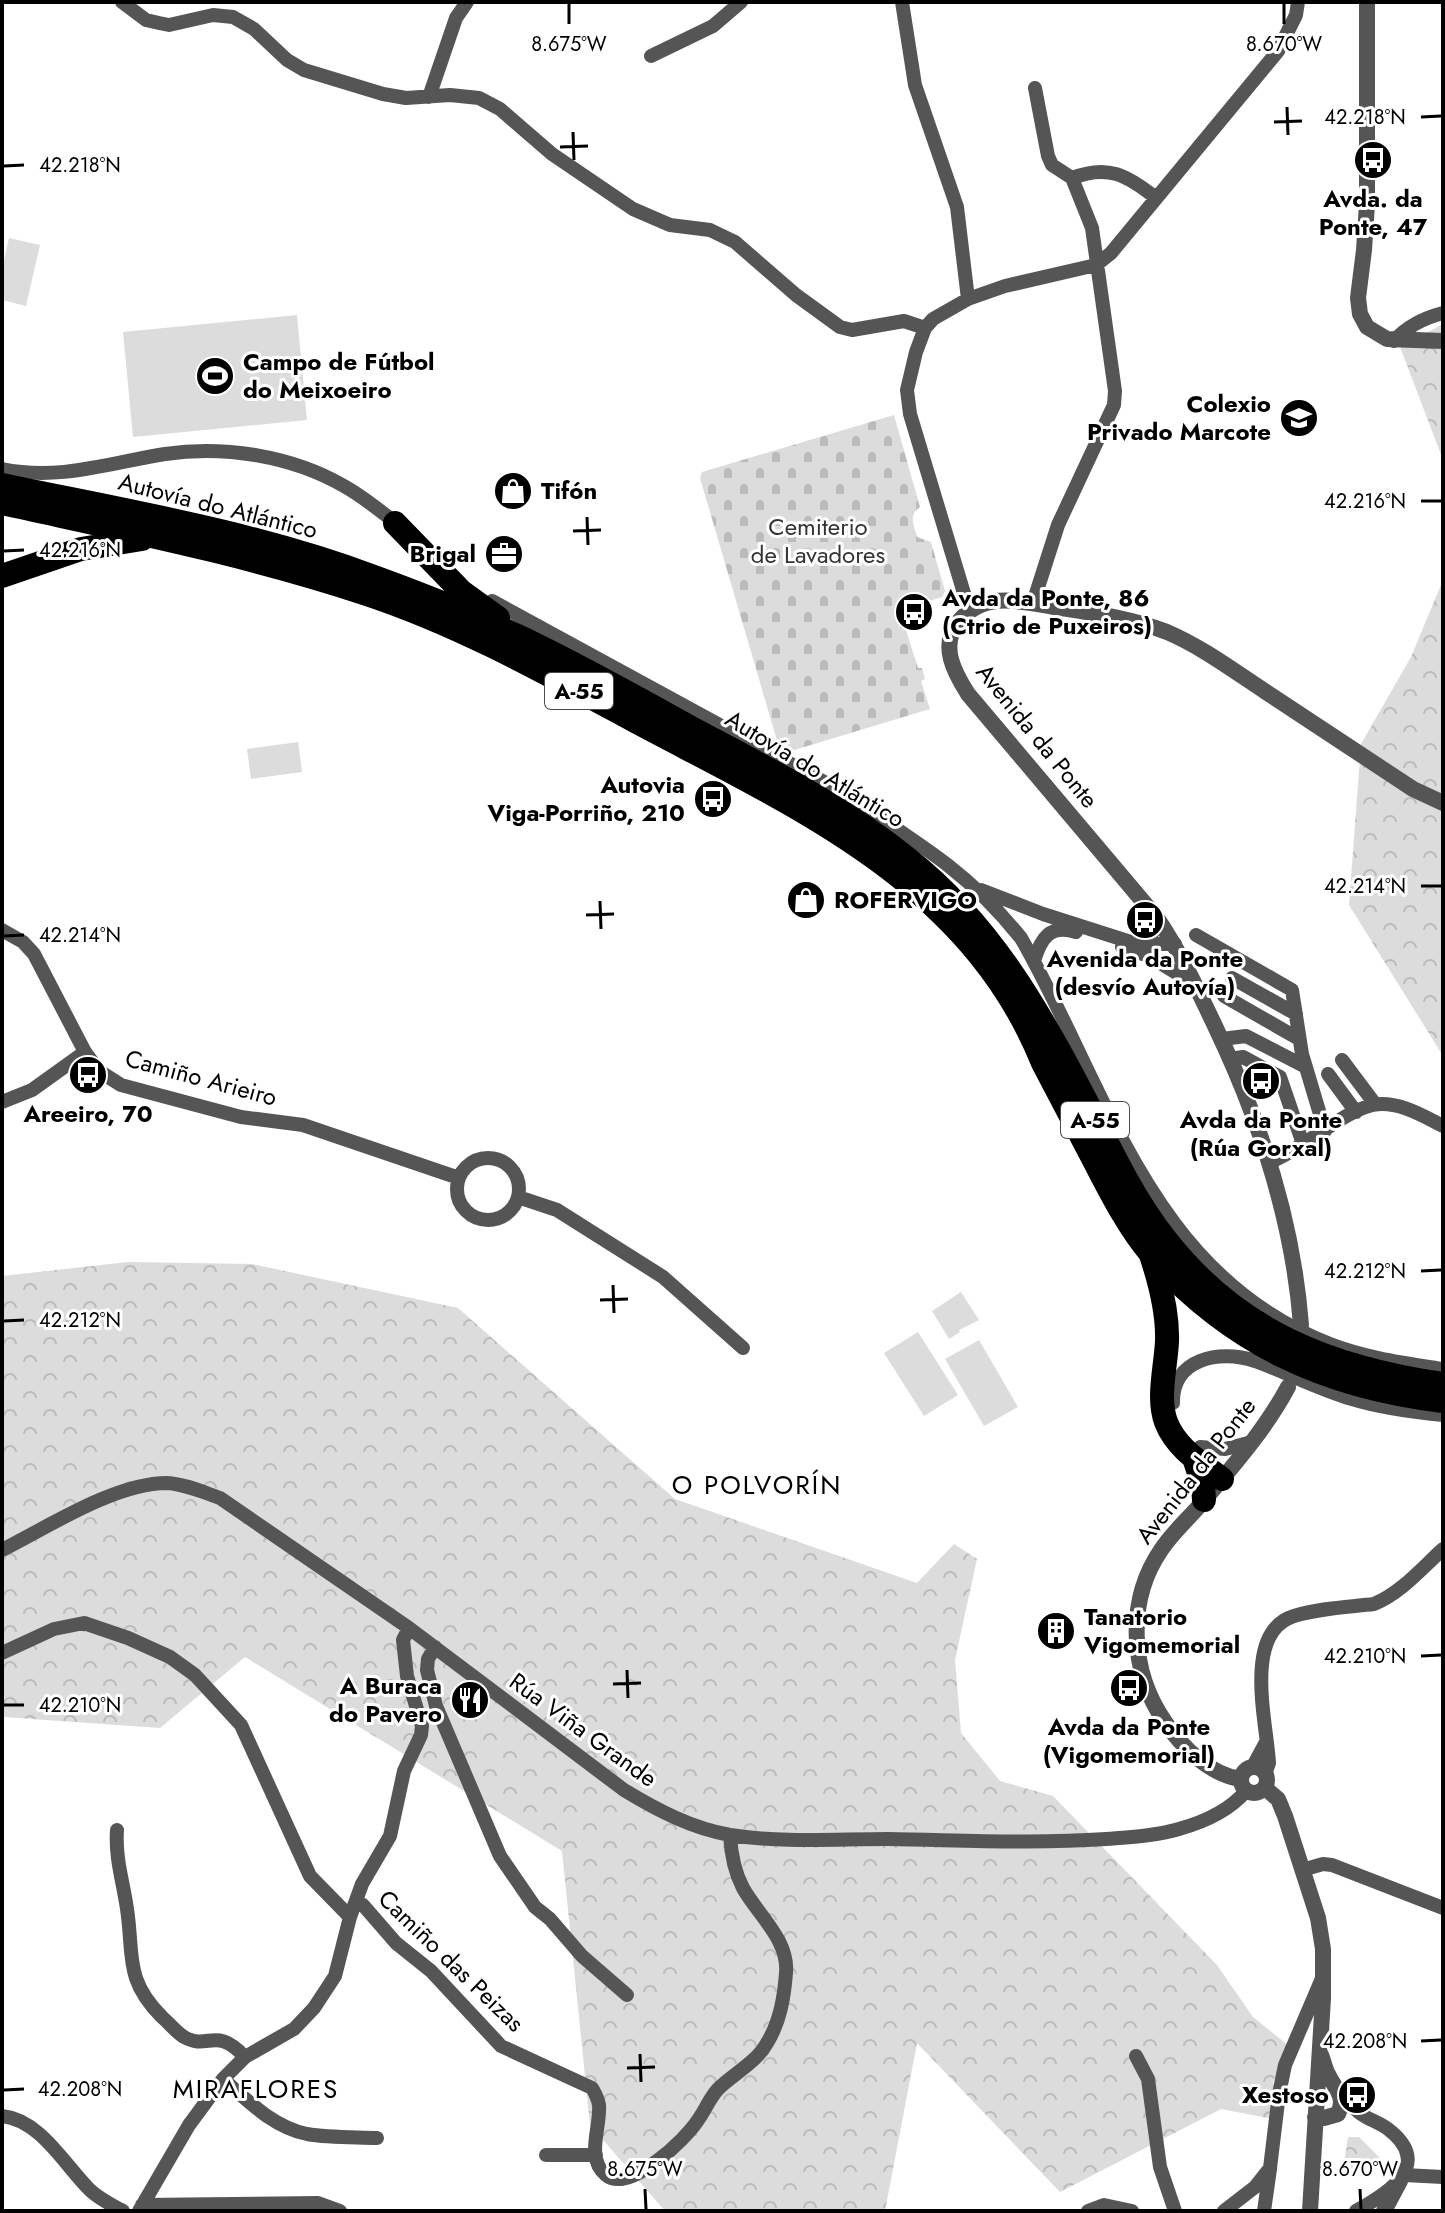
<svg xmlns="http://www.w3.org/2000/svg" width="1445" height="2213" font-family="Jost,sans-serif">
	<defs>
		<pattern id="forest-crowns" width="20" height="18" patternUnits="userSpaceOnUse" patternTransform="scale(2)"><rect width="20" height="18" fill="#dcdcdc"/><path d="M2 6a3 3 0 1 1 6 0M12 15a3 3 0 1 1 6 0" fill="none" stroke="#bbb"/></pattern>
		<pattern id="cemetery-stones" width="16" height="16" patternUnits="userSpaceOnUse" patternTransform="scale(2)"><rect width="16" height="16" fill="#dcdcdc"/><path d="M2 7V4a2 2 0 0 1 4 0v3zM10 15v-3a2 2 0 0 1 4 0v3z" fill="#bbb"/></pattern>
	</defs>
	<rect width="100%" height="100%" fill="#fff"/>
	<!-- grass -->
	<path fill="#dcdcdc" d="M9,238L40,245L26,306L2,300V269Z
		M297,315L307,420L133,437L123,332Z
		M298,742L302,772L251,779L247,749Z
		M961,1292L979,1320L959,1330L960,1332L949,1339L932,1311Z
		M918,1332L958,1395L924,1416L884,1353Z
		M979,1340L1018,1407L984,1426L945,1359Z"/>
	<!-- forest -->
	<path fill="url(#forest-crowns)" d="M1443,324V460L1400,347Z
		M1443,580V1056L1349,905L1361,744L1411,657Z
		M128,1262L252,1264L458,1308L675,1499L917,1583L954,1544L977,1559L955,1660L961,1733L1000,1781L1053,1796L1217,1965L1253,2017L1289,2046L1273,2082L1279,2120L1221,2109L1060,2192L917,2043L885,2211H665L590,2125L562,1851L245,1657L160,1728L4,1717L2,1720V1276Z
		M1348,2137H1359L1382,2160L1342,2176Z"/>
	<!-- cemetery -->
	<path fill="url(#cemetery-stones)" d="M894,415L920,507C908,515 914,526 917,537L931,542L945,591L942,597L916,605L905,627L918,668H922L925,679L921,681L930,709L781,754L700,478L702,472Z"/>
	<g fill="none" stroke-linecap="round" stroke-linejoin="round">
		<!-- minor -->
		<path stroke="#555" stroke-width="14" d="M122,2L146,20L159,23L169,25L213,15L233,17L254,29L287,60L304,70L383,94L406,98L450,95L479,98L500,109L552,154L633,209L670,225L710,230L735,242L796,295L840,327L852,330L904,321L925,328
			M902,2L915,85L957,207L968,299
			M651,56L713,26L741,2
			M429,97L456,18L467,2
			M1072,178C1108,164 1127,175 1156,198
			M1394,341C1407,326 1424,318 1443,313
			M2,469C59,481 109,463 165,454C224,445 292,456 344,486C364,497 381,512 399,525
			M492,601L859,801C888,825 921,844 950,867C977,888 1000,912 1021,938C1108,1090 1150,1275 1330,1344C1366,1358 1405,1363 1443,1369
			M1033,603L1058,525L1114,405L1115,391L1092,228L1072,178L1052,165L1048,156L1035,88
			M969,610L910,414L907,390L916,352L925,328L933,319L968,299L1005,286L1096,265L1111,253L1278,51L1296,15L1298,2
			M981,890L1043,914L1137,944L1152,934L1157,918
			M2,930L23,942L34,954L85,1052L99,1071L121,1085L241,1117L303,1125L459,1178
			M1196,935L1292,990L1302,1054L1325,1131
			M1137,944H1175
			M1122,947L1149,956L1196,985
			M1034,961C1041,938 1050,924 1076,932
			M1232,978L1296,1014
			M1224,996L1299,1039
			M1222,1039L1246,1036L1306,1067
			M1230,1059L1243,1057L1280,1077L1303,1144
			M1342,1060L1375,1104
			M1328,1074L1356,1112
			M2,1102L32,1090L85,1052
			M457 1189a31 31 0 1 1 62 0a31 31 0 1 1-62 0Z
			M1270,1162C1302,1150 1343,1111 1373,1105C1397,1100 1423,1116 1443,1126
			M518,1197L557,1210L663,1277L743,1348
			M1173,1403C1172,1359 1219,1349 1255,1361C1288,1373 1318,1389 1352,1399C1381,1408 1413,1412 1443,1415
			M1200,1447L1225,1449L1252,1442
			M2,1550C48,1527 115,1483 167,1483C185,1484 203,1492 220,1498L409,1628L624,1790C657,1810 691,1828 730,1835C782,1843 835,1839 888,1839C961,1840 1033,1844 1106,1839C1131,1837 1155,1836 1179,1829C1204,1822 1229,1811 1246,1791
			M435,1647L428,1659L427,1670L436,1706L500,1856L535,1907L550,1919L582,1956L627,1995
			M2,1653L54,1629L84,1623L128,1638L170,1657L195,1675L241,1725L310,1876L350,1917
			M1252,1768L1266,1742
			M1265,1774L1269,1763C1267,1723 1242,1632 1294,1616C1319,1608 1348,1607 1374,1604C1401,1593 1422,1568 1443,1549
			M117,1830C115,1858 123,1881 127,1909C134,1955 124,1979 162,2017C169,2023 176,2032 184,2037C209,2051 215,2025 245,2057
			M1302,1870L1323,1864L1332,1865L1443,1908
			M356,1901L363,1905L396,1943L431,1971L501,2046L592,2088C595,2093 598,2099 599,2105C601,2127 585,2158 606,2175C629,2194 686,2139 698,2120C706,2109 709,2099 718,2089C733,2074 757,2062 767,2043C780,2022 784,1998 786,1973C789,1940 758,1915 743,1888C734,1871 731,1854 730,1835
			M1136,2056L1148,2079L1160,2167L1175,2211
			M223,2079C248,2101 273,2127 307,2134C330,2138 355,2137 377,2138
			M1339,2091C1346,2098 1353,2108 1361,2114C1370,2120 1380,2123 1388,2129C1435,2165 1387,2194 1356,2211
			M2,2116C41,2120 65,2166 91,2191C101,2200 112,2205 123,2211
			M546,2155H596
			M1404,2175L1443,2177
			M142,2205L318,2203L340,2211
			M139,2211L189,2125L223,2079L245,2057L294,2029L314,2008L335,1976L350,1917L362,1884L390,1836L404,1771L421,1735L422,1726L407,1676L403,1640L409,1628
			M1088,2211L1104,2205L1132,2211
			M1224,2211L1255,2187L1270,2168L1279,2094L1285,2065L1323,1976
			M1264,2211L1270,2169"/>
		<!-- tertiary -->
		<path stroke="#555" stroke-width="16" d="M1367,2V204L1364,250L1358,298L1360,314L1367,327L1387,339L1443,341
			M1301,1325C1293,1220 1260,1120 1215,1026C1197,988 1180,952 1157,918L968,694C954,672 939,645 959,621C985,591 1019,601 1054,607C1092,613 1131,618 1167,632C1202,647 1234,671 1266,692C1315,724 1364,757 1413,789L1443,803
			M1241 1780a13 13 0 1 1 26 0a13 13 0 1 1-26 0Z
			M1241,1779C1210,1775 1182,1747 1165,1722C1130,1672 1126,1601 1161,1550C1172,1533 1188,1519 1201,1504C1233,1466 1265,1430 1288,1387
			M1265,1788L1278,1799L1285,1816L1318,1918L1323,1949V1998L1310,2211
			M1315,2117L1324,2118L1338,2114C1346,2097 1336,2090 1329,2076C1325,2070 1324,2062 1321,2055
			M1384,2211L1400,2181"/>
		<!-- motorway -->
		<path stroke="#000" stroke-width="24" d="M2,485C126,511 254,532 374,577C429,597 494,623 546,650C596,675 646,703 695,730C768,769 844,807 908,859C990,924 1039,1010 1086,1101C1110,1149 1133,1198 1166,1240C1238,1332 1331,1368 1443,1384
			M2,503C124,530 246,554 364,593C459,624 548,674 635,721C796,807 970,881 1043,1063C1061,1097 1079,1131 1097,1166C1112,1195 1129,1228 1151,1254C1231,1344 1325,1387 1443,1401
			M395,523L462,592L498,618
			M2,576L81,549L142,539
			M1151,1255C1160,1282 1168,1312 1167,1341C1166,1366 1157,1398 1166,1422C1176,1448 1201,1463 1222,1479
			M1195,1461L1203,1485L1204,1500"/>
	</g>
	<!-- ticks -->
	<path fill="none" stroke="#000" stroke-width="3" d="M569,4V24M1284,4V24M1287,107L1288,135M1421,117L1441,116M1274,122L1302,121M573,132L574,160M560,147L588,146M4,166L24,165M1421,501H1441M587,517L588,545M573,531L601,530M4,551L24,550M1421,886H1441M600,901L601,929M586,915L614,914M4,936L24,935M1421,1271L1441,1270M613,1285L614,1313M600,1300L628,1299M4,1321L24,1320M1421,1656L1441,1655M627,1670L628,1698M613,1684L641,1683M4,1705H24M1421,2041L1441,2040M640,2054L641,2082M627,2068L655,2067M4,2090L24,2089M645,2189L646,2209M1360,2189L1361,2209"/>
	<!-- icons -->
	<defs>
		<symbol id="bus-disc" viewBox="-11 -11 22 22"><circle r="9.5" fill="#000" stroke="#fff"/><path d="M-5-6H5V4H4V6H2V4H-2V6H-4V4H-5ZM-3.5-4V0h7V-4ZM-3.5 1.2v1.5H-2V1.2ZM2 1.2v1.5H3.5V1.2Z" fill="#fff"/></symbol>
		<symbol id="stadium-disc" viewBox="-11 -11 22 22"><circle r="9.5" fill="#000" stroke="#fff"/><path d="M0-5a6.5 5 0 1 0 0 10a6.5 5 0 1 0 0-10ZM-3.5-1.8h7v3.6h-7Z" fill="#fff"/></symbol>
		<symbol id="school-disc" viewBox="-11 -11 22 22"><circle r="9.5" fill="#000" stroke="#fff"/><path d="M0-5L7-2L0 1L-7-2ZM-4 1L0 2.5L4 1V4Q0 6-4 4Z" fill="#fff"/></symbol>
		<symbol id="shop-disc" viewBox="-11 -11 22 22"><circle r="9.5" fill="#000" stroke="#fff"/><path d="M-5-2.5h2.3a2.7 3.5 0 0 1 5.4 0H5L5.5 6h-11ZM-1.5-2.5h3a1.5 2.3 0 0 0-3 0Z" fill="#fff"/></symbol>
		<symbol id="office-disc" viewBox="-11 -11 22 22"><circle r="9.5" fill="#000" stroke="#fff"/><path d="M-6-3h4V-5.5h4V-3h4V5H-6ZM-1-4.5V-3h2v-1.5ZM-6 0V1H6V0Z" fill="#fff"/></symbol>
		<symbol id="building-disc" viewBox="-11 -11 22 22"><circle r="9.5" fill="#000" stroke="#fff"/><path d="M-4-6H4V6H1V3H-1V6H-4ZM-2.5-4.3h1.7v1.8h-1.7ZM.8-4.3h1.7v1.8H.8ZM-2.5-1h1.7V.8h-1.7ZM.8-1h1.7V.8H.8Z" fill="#fff"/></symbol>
		<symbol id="restaurant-disc" viewBox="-11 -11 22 22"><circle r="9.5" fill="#000" stroke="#fff"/><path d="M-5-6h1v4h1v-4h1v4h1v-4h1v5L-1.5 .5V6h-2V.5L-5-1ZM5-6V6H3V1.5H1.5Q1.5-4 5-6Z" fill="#fff"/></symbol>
	</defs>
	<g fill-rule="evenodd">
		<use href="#bus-disc" x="1351" y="138" width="44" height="44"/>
		<use href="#stadium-disc" x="193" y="354" width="44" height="44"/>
		<use href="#school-disc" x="1277" y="396" width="44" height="44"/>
		<use href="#shop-disc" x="491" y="469" width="44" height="44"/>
		<use href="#office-disc" x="482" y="532" width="44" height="44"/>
		<use href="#bus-disc" x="892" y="590" width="44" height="44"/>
		<use href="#bus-disc" x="691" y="777" width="44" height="44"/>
		<use href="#shop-disc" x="784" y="878" width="44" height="44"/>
		<use href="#bus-disc" x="1123" y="898" width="44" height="44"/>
		<use href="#bus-disc" x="66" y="1053" width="44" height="44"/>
		<use href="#bus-disc" x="1239" y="1059" width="44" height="44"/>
		<use href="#building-disc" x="1034" y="1609" width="44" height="44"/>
		<use href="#bus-disc" x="1107" y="1666" width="44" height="44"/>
		<use href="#restaurant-disc" x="448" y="1678" width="44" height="44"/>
		<use href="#bus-disc" x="1335" y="2073" width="44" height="44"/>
	</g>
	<g text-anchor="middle" stroke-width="6" stroke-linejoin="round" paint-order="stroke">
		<!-- shield labels -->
		<g fill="#fff" stroke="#4c4c4c" stroke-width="2">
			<rect x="545" y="673" width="68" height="36" rx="6"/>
			<rect x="1061" y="1102" width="68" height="36" rx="6"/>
		</g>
		<g font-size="22" font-weight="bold" fill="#000">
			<text x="579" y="699">A-55</text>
			<text x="1095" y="1128">A-55</text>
		</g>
		<!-- poi labels -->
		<g font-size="24" font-weight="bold" fill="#000" stroke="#fff">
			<text x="1373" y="207">Avda. da<tspan x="1373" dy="28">Ponte, 47</tspan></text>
			<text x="243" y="370" text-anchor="start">Campo de Fútbol<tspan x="243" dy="28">do Meixoeiro</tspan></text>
			<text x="1271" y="412" text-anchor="end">Colexio<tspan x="1271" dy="28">Privado Marcote</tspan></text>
			<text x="541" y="499" text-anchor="start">Tifón</text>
			<text x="476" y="562" text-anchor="end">Brigal</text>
			<text x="942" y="606" text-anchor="start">Avda da Ponte, 86<tspan x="942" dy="28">(Ctrio de Puxeiros)</tspan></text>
			<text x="685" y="793" text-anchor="end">Autovia<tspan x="685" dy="28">Viga-Porriño, 210</tspan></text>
			<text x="834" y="908" text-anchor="start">ROFERVIGO</text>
			<text x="1145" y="967">Avenida da Ponte<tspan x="1145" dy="28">(desvío Autovía)</tspan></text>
			<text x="88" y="1122">Areeiro, 70</text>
			<text x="1261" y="1128">Avda da Ponte<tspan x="1261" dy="28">(Rúa Gorxal)</tspan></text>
			<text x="1084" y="1625" text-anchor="start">Tanatorio<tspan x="1084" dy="28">Vigomemorial</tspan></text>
			<text x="442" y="1694" text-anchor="end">A Buraca<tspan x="442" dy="28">do Pavero</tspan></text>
			<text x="1129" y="1735">Avda da Ponte<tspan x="1129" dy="28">(Vigomemorial)</tspan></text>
			<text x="1329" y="2103" text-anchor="end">Xestoso</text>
		</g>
		<!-- street labels -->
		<g font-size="24" fill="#000" stroke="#fff">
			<text transform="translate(218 506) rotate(14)" y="8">Autovía do Atlántico</text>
			<text transform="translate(1037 736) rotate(51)" y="8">Avenida da Ponte</text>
			<text transform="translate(815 769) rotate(31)" y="8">Autovía do Atlántico</text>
			<text transform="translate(201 1078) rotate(15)" y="8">Camiño Arieiro</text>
			<text transform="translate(1196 1471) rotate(-52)" y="8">Avenida da Ponte</text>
			<text transform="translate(583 1730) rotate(36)" y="8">Rúa Viña Grande</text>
			<text transform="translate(451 1961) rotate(44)" y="8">Camiño das Peizas</text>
		</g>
		<!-- park labels -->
		<g font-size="24" fill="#333" stroke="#fff">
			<text x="818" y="535">Cemiterio<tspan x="818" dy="28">de Lavadores</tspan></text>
		</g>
		<!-- neighbourhood labels -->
		<g font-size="26" letter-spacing="2" fill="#000" stroke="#fff">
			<text x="757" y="1494">O POLVORÍN</text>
			<text x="256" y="2098">MIRAFLORES</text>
		</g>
	</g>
	<g font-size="20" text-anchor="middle" fill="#000" stroke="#fff" stroke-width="6" stroke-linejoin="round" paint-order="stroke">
		<text x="569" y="51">8.675°W</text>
		<text x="1284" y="51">8.670°W</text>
		<text x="1365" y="124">42.218°N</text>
		<text x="80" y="172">42.218°N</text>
		<text x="1365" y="508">42.216°N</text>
		<text x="80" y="557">42.216°N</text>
		<text x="1365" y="893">42.214°N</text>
		<text x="80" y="942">42.214°N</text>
		<text x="1365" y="1278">42.212°N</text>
		<text x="80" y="1327">42.212°N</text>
		<text x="1365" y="1663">42.210°N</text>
		<text x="80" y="1712">42.210°N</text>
		<text x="1365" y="2048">42.208°N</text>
		<text x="80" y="2096">42.208°N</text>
		<text x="645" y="2176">8.675°W</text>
		<text x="1360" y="2176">8.670°W</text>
	</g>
	<!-- border -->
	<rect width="1445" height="2213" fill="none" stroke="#000000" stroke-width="8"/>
</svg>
